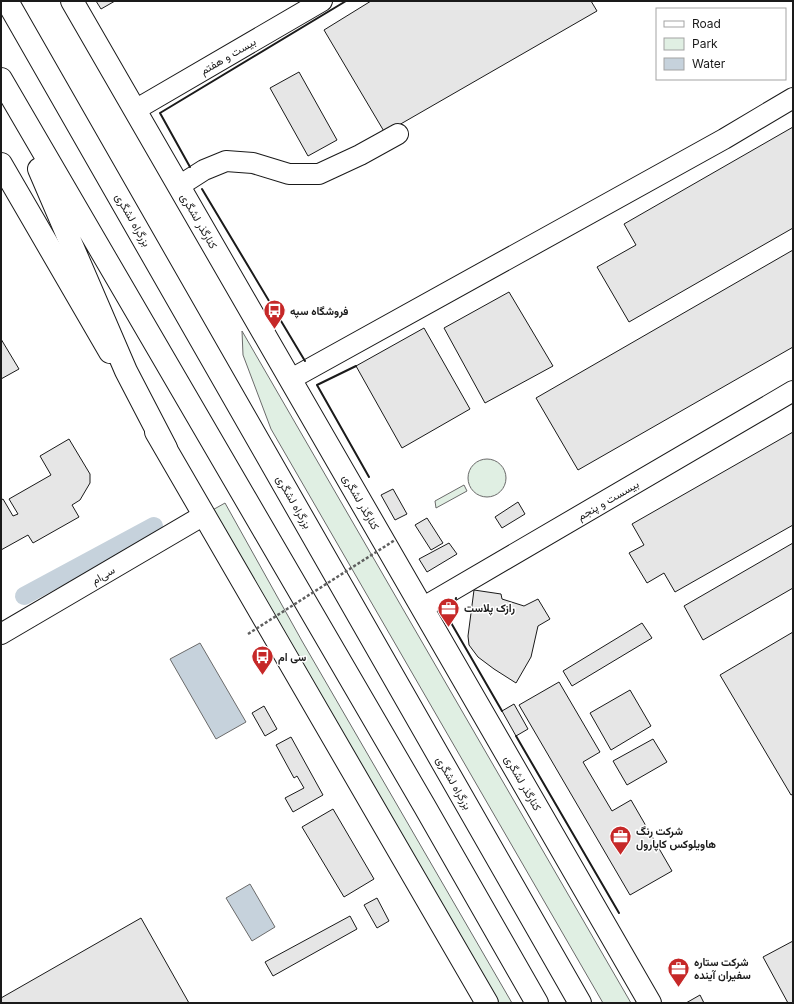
<svg xmlns="http://www.w3.org/2000/svg" width="794" height="1004" font-family="Inter,Vazirmatn,sans-serif">
	<rect width="100%" height="100%" fill="#fff"/>
	<!-- green -->
	<path fill="#e0efe3" stroke="#6a6a6a" d="M242,331L631,1003H603L271,429L243,355Z
		M468 478a19 19 0 1 1 38 0a19 19 0 1 1-38 0Z
		M464,485L467,491L436,508L435,501Z
		M225,503L302,641L512,1003H494L209,512Z"/>
	<!-- water -->
	<path fill="#c6d2dc" stroke="#6a6a6a" d="M200,643L246,722L216,739L170,659Z
		M250,884L275,927L252,941L226,898Z"/>
	<g fill="none" stroke-linecap="round" stroke-linejoin="round">
		<!-- canal -->
		<path stroke="#c6d2dc" stroke-width="18" d="M24,596L154,526"/>
	</g>
	<!-- building -->
	<path fill="#e6e6e6" stroke="#1a1a1a" d="M96,1H115L101,9Z
		M371,1H591L597,11L385,133L324,30Z
		M299,72L337,140L308,156L270,88Z
		M793,127V228L629,322L597,267L636,245L624,224Z
		M793,250V347L578,470L536,398Z
		M509,292L553,366L485,403L444,328Z
		M424,328L470,409L402,448L356,366Z
		M1,339L19,369L1,379Z
		M793,432V525L675,592L664,573L647,583L629,553L644,545L632,524Z
		M69,439L90,474V483L80,500L72,505L79,517L33,543L28,535L1,550V500L3,499L13,516L18,514L9,499L51,475L40,456Z
		M393,489L407,514L395,520L381,495Z
		M518,502L525,514L502,528L495,517Z
		M427,518L443,543L431,550L415,525Z
		M449,543L457,554L427,572L419,559Z
		M793,543V588L703,640L684,606Z
		M474,590L501,594L502,599L524,606L538,599L550,619L538,626L531,657L516,683L494,669L478,657L469,645L468,636Z
		M642,623L652,638L572,686L563,671Z
		M793,632V794L791,795L720,675Z
		M559,682L600,752L583,762L612,811L631,800L672,871L630,895L519,705Z
		M630,690L651,726L611,750L590,713Z
		M514,704L528,729L516,736L502,711Z
		M264,706L277,729L265,736L252,713Z
		M291,737L323,795L293,812L285,798L304,788L297,776L294,778L276,745Z
		M653,739L667,762L627,785L613,761Z
		M333,809L374,879L344,897L302,827Z
		M377,898L389,921L377,928L364,905Z
		M350,916L357,929L273,976L265,962Z
		M141,918L189,1003H1V998Z
		M793,941V1003H788L763,957Z
		M700,995L704,1003H686Z"/>
	<g fill="none" stroke-linecap="round" stroke-linejoin="round">
		<defs>
			<path id="minor" d="M135,110L322,1
				M179,186L204,170L226,161L253,163L289,174H319L360,155L398,134
				M291,379L724,139L793,98
				M422,608L793,391
				M1,634L204,515"/>
			<path id="major" d="M72,1L650,1003
				M1,164L110,352
				M156,432L487,1003"/>
			<path id="highway" d="M7,1L580,1003
				M1,79L425,807L537,1003
				M39,169L126,371L166,448"/>
		</defs>
		<!-- minor casing -->
		<use href="#minor" stroke="#1a1a1a" stroke-width="22"/>
		<!-- major casing -->
		<use href="#major" stroke="#1a1a1a" stroke-width="24"/>
		<!-- highway casing -->
		<use href="#highway" stroke="#1a1a1a" stroke-width="24"/>
		<!-- minor -->
		<use href="#minor" stroke="#fff" stroke-width="20"/>
		<!-- major -->
		<use href="#major" stroke="#fff" stroke-width="22"/>
		<!-- highway -->
		<use href="#highway" stroke="#fff" stroke-width="22"/>
		<!-- path-bridge -->
		<path stroke="#5f5f5f" stroke-width="2.5" stroke-dasharray="3 2" stroke-linecap="butt" d="M248,634L395,540"/>
		<!-- wall -->
		<path stroke="#1a1a1a" stroke-width="2" d="M190,167L160,113L346,1
			M202,189L305,361
			M356,366L317,385L369,477
			M456,598L450,621L502,711
			M516,736L619,913"/>
	</g>
	<!-- icons -->
	<defs>
		<symbol id="bus-pin" viewBox="-11 -11 22 30"><path d="M0 17L-7.5 6A9.5 9.5 0 1 1 7.5 6Z" fill="#c62828" stroke="#fff"/><path d="M-5-6H5V4H4V6H2V4H-2V6H-4V4H-5ZM-3.5-4V0h7V-4ZM-3.5 1.2v1.5H-2V1.2ZM2 1.2v1.5H3.5V1.2Z" fill="#fff"/></symbol>
		<symbol id="office-pin" viewBox="-11 -11 22 30"><path d="M0 17L-7.5 6A9.5 9.5 0 1 1 7.5 6Z" fill="#c62828" stroke="#fff"/><path d="M-6-3h4V-5.5h4V-3h4V5H-6ZM-1-4.5V-3h2v-1.5ZM-6 0V1H6V0Z" fill="#fff"/></symbol>
	</defs>
	<g fill-rule="evenodd">
		<use href="#bus-pin" x="262" y="298" width="25" height="34"/>
		<use href="#office-pin" x="436" y="596" width="25" height="34"/>
		<use href="#bus-pin" x="250" y="644" width="25" height="34"/>
		<use href="#office-pin" x="608" y="824" width="25" height="34"/>
		<use href="#office-pin" x="666" y="956" width="25" height="34"/>
	</g>
	<g text-anchor="middle" stroke-width="3" stroke-linejoin="round" paint-order="stroke">
		<!-- street labels -->
		<g font-size="11" fill="#1a1a1a" stroke="#fff">
			<text transform="translate(228 56) rotate(-30)" y="4">بیست و هفتم</text>
			<text transform="translate(133 220) rotate(60)" y="4">بزرگراه لشگری</text>
			<text transform="translate(199 221) rotate(60)" y="4">کنارگذر لشگری</text>
			<text transform="translate(608 500) rotate(-30)" y="4">بیسست و پنجم</text>
			<text transform="translate(294 502) rotate(60)" y="4">بزرگراه لشگری</text>
			<text transform="translate(361 502) rotate(60)" y="4">کنارگذر لشگری</text>
			<text transform="translate(103 575) rotate(-30)" y="4">سی‌ام</text>
			<text transform="translate(454 783) rotate(60)" y="4">بزرگراه لشگری</text>
			<text transform="translate(523 783) rotate(60)" y="4">کنارگذر لشگری</text>
		</g>
		<!-- poi labels -->
		<g font-size="11" font-weight="bold" fill="#1a1a1a" stroke="#fff" text-anchor="start">
			<text x="290" y="315">فروشگاه سپه</text>
			<text x="464" y="612">رازک پلاست</text>
			<text x="278" y="661">سی ام</text>
			<text x="636" y="835">شرکت رنگ<tspan x="636" dy="13">هاویلوکس کاپارول</tspan></text>
			<text x="694" y="966">شرکت ستاره<tspan x="694" dy="13">سفیران آینده</tspan></text>
		</g>
	</g>
	<!-- border -->
	<rect width="794" height="1004" fill="none" stroke="#1a1a1a" stroke-width="4"/>
	<!-- legend -->
	<rect x="656" y="8" width="130" height="72" fill="#ffffff" stroke="#a3a3a3"/>
	<rect x="664" y="21" width="20" height="6" fill="#ffffff" stroke="#a3a3a3"/>
	<text x="692" y="28" font-size="12" fill="#1a1a1a">Road</text>
	<rect x="664" y="38" width="20" height="12" fill="#e0efe3" stroke="#a3a3a3"/>
	<text x="692" y="48" font-size="12" fill="#1a1a1a">Park</text>
	<rect x="664" y="58" width="20" height="12" fill="#c6d2dc" stroke="#a3a3a3"/>
	<text x="692" y="68" font-size="12" fill="#1a1a1a">Water</text>
</svg>
